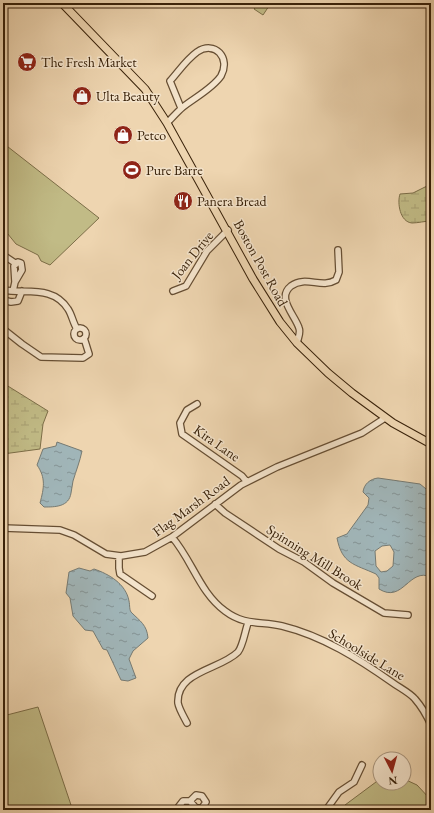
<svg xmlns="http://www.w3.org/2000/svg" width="434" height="813" font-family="'EB Garamond',serif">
	<defs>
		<pattern id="wetland-marsh" width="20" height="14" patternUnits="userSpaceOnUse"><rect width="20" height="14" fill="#c1bb86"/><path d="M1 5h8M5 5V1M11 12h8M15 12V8" fill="none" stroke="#a7a072"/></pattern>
		<pattern id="water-ripples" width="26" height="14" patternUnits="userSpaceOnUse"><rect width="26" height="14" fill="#a0b5b8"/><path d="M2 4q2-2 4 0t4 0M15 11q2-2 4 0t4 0" fill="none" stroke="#839394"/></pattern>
	</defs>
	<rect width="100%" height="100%" fill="#eed5b0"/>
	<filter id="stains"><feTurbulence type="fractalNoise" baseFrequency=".005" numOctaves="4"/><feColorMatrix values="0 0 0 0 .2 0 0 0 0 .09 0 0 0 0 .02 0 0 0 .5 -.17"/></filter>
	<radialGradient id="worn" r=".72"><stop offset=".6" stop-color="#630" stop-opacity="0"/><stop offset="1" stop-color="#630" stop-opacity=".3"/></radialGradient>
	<!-- green -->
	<path fill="#c1bb86" stroke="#7c6e48" d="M259,3H271L263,15L254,9Z
		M3,143L99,218L50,265L41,261L38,255L16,244L3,228Z
		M38,707L71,805L57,810H3V716Z
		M380,779V783H404V779L417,785L431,800V810H350L345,805Z"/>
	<!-- wetland -->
	<path fill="url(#wetland-marsh)" stroke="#7c6e48" d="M427,186L431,188V221C425,221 418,223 412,223C400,222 397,203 400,194L413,193Z
		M3,383L48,411L43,424L40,449L3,454Z"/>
	<!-- water -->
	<path fill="url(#water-ripples)" stroke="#767a72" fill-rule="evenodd" d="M57,442L82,451C80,461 76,471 73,481C72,485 72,489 71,493C69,507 55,507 44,507L40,503C44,488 46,478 37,465L43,449L56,446Z
		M378,478L420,484L431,493V577C409,567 403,604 379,589V578L376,574C354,564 342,564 337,538L347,534L368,505L369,498L363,492C364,484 370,479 378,478ZM390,545L394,552L393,566L387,571L381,572L376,566L375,551L382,546Z
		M79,568L90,571L94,569C109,574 126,584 129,601C130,605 129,611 132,613C140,621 147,625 148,638L133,651L129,659L136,678L128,681L121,680L107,650L103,649L93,631L85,630L73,616L70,598L66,593L69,572Z"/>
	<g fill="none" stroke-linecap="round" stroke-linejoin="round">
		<defs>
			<path id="minor" d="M167,123C172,118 177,112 183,107C194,98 212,89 221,76C231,58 215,40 197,52C186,60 179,71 170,81L181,108
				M3,255L15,263
				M3,290C26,294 53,285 68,309C72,315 73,323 77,329
				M13,291L15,282L22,270L21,263L18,262L14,266L15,282
				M173,291L186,286L207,251L228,230
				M3,300L11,302L18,301L22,291
				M74 334a6 6 0 1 1 12 0a6 6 0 1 1-12 0Z
				M3,329L22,344L41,357L83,358L89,354L84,338
				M297,343C298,338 301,333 299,328C295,315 276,298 291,286C306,275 321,289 336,280L339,272L338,250
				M197,404L187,410L180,423L182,434L242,476L247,482
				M215,504L225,513L279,549L304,562L333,583L384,613L408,615
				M3,528L60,530L74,535L106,554L121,556L145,552L172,537L241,485L277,467L362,433L385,418
				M172,537C192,560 200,593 225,611C245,626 260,621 282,626C323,636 359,659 393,683C400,688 410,693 415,699C422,707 427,716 431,725
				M119,556V568L120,574L152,596
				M187,723C184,717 179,709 178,703C176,671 220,670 238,652C243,646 245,631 248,623
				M176,810L183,801H190L196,795L202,796L206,802L202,808H196L190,801
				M326,810L339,792L354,782L362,765"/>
			<path id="major" d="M62,3L145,89L167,123L253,279L280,322L297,343L328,373L352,393L393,423L431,444"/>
		</defs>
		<!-- minor casing -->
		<use href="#minor" stroke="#664e33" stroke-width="8"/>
		<!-- major casing -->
		<use href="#major" stroke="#382109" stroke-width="9"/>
		<!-- minor -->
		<use href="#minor" stroke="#f4e4cc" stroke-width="5.5"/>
		<!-- major -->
		<use href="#major" stroke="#eed5b0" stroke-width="7"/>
	</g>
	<!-- icons -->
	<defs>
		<symbol id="supermarket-disc" viewBox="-11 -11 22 22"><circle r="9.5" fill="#8f2418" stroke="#f4e4cc"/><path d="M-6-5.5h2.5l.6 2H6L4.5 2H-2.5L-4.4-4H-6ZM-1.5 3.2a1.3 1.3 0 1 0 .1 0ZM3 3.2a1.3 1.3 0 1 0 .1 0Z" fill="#fff"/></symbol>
		<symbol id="shop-disc" viewBox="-11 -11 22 22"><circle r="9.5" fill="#8f2418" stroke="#f4e4cc"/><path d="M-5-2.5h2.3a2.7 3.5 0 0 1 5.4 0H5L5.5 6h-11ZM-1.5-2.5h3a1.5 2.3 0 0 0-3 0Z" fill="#fff"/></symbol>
		<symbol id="stadium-disc" viewBox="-11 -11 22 22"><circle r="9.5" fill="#8f2418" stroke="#f4e4cc"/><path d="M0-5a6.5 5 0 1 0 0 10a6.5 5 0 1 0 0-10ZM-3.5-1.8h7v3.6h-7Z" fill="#fff"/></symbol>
		<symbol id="restaurant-disc" viewBox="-11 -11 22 22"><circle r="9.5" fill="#8f2418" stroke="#f4e4cc"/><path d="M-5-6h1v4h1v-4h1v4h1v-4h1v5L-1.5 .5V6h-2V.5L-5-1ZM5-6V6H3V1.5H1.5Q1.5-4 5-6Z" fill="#fff"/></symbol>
	</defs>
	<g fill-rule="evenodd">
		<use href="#supermarket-disc" x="16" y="51" width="22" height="22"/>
		<use href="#shop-disc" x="71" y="85" width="22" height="22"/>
		<use href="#shop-disc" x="112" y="124" width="22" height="22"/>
		<use href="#stadium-disc" x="121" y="159" width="22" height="22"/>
		<use href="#restaurant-disc" x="172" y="190" width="22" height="22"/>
	</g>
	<g text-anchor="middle" stroke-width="3" stroke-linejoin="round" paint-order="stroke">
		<!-- poi labels -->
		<g font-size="14" fill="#382109" stroke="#f4e4cc" text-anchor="start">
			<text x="41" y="67">The Fresh Market</text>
			<text x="96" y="101">Ulta Beauty</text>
			<text x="137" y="140">Petco</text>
			<text x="146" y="175">Pure Barre</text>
			<text x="197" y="206">Panera Bread</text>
		</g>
		<!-- street labels -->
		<g font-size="14" fill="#382109" stroke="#f4e4cc">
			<text transform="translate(192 255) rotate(-51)" y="5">Joan Drive</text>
			<text transform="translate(261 263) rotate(61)" y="5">Boston Post Road</text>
			<text transform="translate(217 443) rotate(35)" y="5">Kira Lane</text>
			<text transform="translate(191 506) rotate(-36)" y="5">Flag Marsh Road</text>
			<text transform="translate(315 557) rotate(32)" y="5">Spinning Mill Brook</text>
			<text transform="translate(367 654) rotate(31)" y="5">Schoolside Lane</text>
		</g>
	</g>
	<!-- margin -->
	<rect width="434" height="813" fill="none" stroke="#eed5b0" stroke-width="16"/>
	<rect x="4" y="4" width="426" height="805" fill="none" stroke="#382109" stroke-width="2"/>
	<rect x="8" y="8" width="418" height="797" fill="none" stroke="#382109"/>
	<!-- north arrow -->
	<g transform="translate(392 771) rotate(174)"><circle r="19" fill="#f4e4cc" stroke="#a9967e"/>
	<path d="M0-3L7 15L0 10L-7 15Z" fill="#8f2418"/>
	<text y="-6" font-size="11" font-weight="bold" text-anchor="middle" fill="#382109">N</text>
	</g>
	<rect width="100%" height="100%" filter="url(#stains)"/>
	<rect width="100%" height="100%" fill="url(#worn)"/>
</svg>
